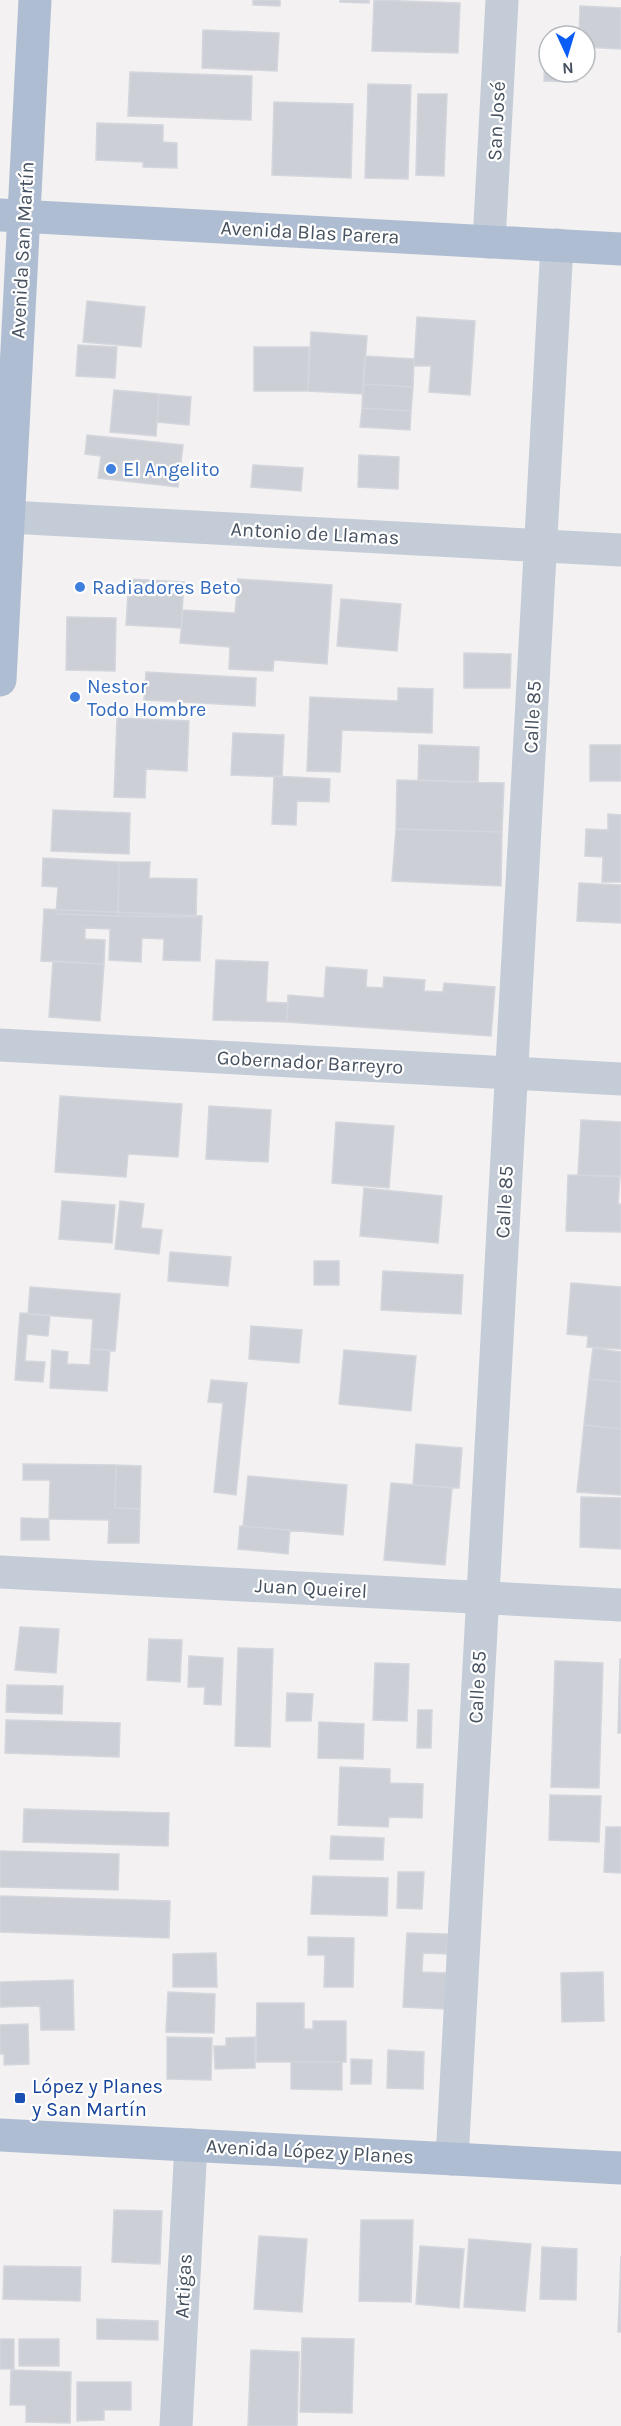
<svg xmlns="http://www.w3.org/2000/svg" width="621" height="2426" font-family="Karla,sans-serif">
	<rect width="100%" height="100%" fill="#f3f1f1"/>
	<!-- building -->
	<path fill="#cdcfd6" stroke="#d4d6dd" stroke-width="1.5" d="M253,0H280V6L253,5Z
		M340,0H369V3L340,2Z
		M374,0L460,3L458,53L372,51Z
		M580,6L621,8V49L585,47V36H579Z
		M203,30L279,33L277,71L202,68Z
		M545,52H549V72H577V82L544,81Z
		M130,72L252,76L251,120L128,116Z
		M368,84L411,85L408,179L365,178Z
		M418,94H447L444,176L416,175Z
		M274,102L353,104L351,178L272,175Z
		M97,123L163,125V142L177,143V168L143,167V162L96,160Z
		M87,301L145,307L141,347L83,342Z
		M417,317L475,321L470,395L429,392L431,366H414Z
		M311,332L367,336L363,394L308,391Z
		M78,345L117,347L115,378L76,376Z
		M254,347H309L308,391H254Z
		M365,356L414,359L413,387L363,384Z
		M363,384L413,387L411,411L362,408Z
		M114,390L159,394L156,436L110,432Z
		M159,394L191,397L189,425L157,422Z
		M362,408L411,411L410,430L360,427Z
		M87,435L183,445L178,487L98,478L101,456L85,454Z
		M359,455L399,457L398,489L358,487Z
		M253,465L303,468L301,491L251,487Z
		M129,579L184,582L181,628L126,625Z
		M238,579L332,585L327,664L274,660L273,671L229,669L230,647L180,643L183,610L235,613Z
		M341,599L401,604L397,651L337,646Z
		M67,617L116,618L115,671L66,670Z
		M464,653L511,654L510,688H464Z
		M146,672L256,678L255,706L144,700Z
		M398,688L433,689L432,733L342,730L340,772L307,771L310,697L398,701Z
		M117,718L189,721L187,771L146,769L145,798L114,797Z
		M233,733L284,735L282,777L231,775Z
		M419,745L479,747L478,782L418,780Z
		M590,745H621V781H590Z
		M274,776L330,779L329,802L297,801L296,825L272,824Z
		M397,780L504,783L502,832L396,829Z
		M53,810L130,813L129,854L51,851Z
		M608,814L621,815V882H602L603,857L585,856L586,829L608,830Z
		M396,829L502,832L501,886L392,881Z
		M43,858L119,862L118,916L56,914L58,887L42,886Z
		M119,862H150L149,878L197,879L196,917L118,916Z
		M579,883L621,885V923L577,921Z
		M44,909L202,916L200,961L163,960L164,939L142,938L141,962L109,960L110,929L85,928V939L105,940L104,964L41,961Z
		M216,960L268,962L266,1002L288,1003L287,1022L213,1020Z
		M53,961L104,964L100,1021L49,1017Z
		M326,967L367,970L366,987L383,988L384,977L425,980L424,991L443,992L444,983L495,987L491,1036L287,1022L288,995L324,998Z
		M60,1096L182,1104L178,1157L128,1154L126,1177L55,1172Z
		M209,1106L271,1110L268,1162L206,1159Z
		M581,1120L621,1122V1177L578,1175Z
		M336,1122L394,1126L389,1188L332,1183Z
		M568,1175L620,1176L618,1204H621V1232L566,1231Z
		M364,1188L442,1196L438,1243L360,1236Z
		M62,1201L115,1205L112,1243L59,1239Z
		M120,1201L144,1204L141,1228L162,1230L159,1254L115,1249Z
		M170,1252L231,1257L228,1286L168,1281Z
		M314,1261H339V1285H314Z
		M383,1271L463,1275L461,1314L381,1310Z
		M571,1283L621,1287V1349L587,1347L588,1336L567,1334Z
		M30,1287L120,1294L115,1351L91,1349L93,1319L28,1314Z
		M20,1313L50,1315L48,1336L27,1334L25,1361L45,1362L43,1382L15,1380Z
		M251,1326L302,1330L299,1363L249,1359Z
		M593,1348L621,1352V1382L589,1379Z
		M91,1349L110,1350L107,1391L50,1388L52,1350L68,1352L67,1364L90,1365Z
		M344,1350L416,1356L411,1411L339,1404Z
		M589,1379L621,1382V1429L584,1425Z
		M211,1380L247,1383L236,1495L214,1492L223,1403L208,1402Z
		M584,1425L621,1429V1495L577,1492Z
		M416,1444L462,1448L459,1488L413,1485Z
		M23,1464L116,1465L115,1508L140,1509L139,1543H108L109,1520L49,1519L50,1480H23Z
		M116,1465L141,1466L140,1509L115,1508Z
		M248,1476L347,1485L343,1535L243,1526Z
		M391,1483L452,1488L445,1565L384,1560Z
		M581,1497L621,1498V1549L580,1547Z
		M21,1518L49,1519V1540H21Z
		M240,1526L290,1530L288,1554L238,1549Z
		M20,1627L59,1629L56,1673L15,1670Z
		M149,1639L182,1640L180,1682L147,1680Z
		M238,1648L273,1649L270,1747L235,1746Z
		M189,1656L223,1658L221,1705L204,1704L205,1687H188Z
		M620,1659H621V1733H618Z
		M555,1661L603,1663L599,1788L551,1787Z
		M375,1663L409,1664L407,1721L373,1720Z
		M7,1685L63,1686L62,1714L6,1712Z
		M287,1693L313,1694L311,1721H286Z
		M418,1710H432L431,1748H417Z
		M6,1720L120,1723L119,1757L5,1753Z
		M319,1722L364,1724L363,1759L318,1758Z
		M340,1767L390,1769V1783L423,1784L422,1818L389,1817L388,1827L338,1825Z
		M550,1795L601,1796L599,1842L549,1840Z
		M24,1809L169,1813L168,1846L23,1842Z
		M606,1827H621V1873L604,1872Z
		M331,1836L384,1838L383,1860L330,1859Z
		M0,1851L119,1854L118,1890L0,1887Z
		M398,1872H424L422,1909L397,1908Z
		M313,1876L388,1878L387,1916L311,1914Z
		M0,1896L170,1901L169,1938L0,1932Z
		M407,1933L448,1934L447,1954L423,1953L422,1972L446,1973L445,2009L403,2007Z
		M308,1937L354,1938L353,1987H324L325,1955H308Z
		M216,1953L217,1987H173V1954Z
		M603,1972L604,2021L562,2022L561,1973Z
		M73,1980L74,2030H41L40,2006L0,2007V1982Z
		M168,1992L215,1994L214,2033L166,2032Z
		M257,2003H304V2029H313V2021H346V2062H256Z
		M28,2024L29,2064L4,2065V2054H0V2025Z
		M167,2037L212,2038L211,2080L167,2079Z
		M255,2037V2068L215,2069L214,2046H226V2038Z
		M388,2050L424,2052L423,2089L387,2088Z
		M351,2059L372,2060L371,2084H351Z
		M291,2062H342V2090L291,2089Z
		M114,2210L162,2211L160,2264L112,2262Z
		M361,2220H413L411,2302L359,2301Z
		M259,2236L307,2239L302,2312L254,2309Z
		M469,2239L531,2244L525,2311L464,2307Z
		M420,2246L464,2249L459,2308L416,2304Z
		M542,2247L577,2249L576,2300L540,2299Z
		M621,2256V2332H618Z
		M4,2266L81,2267L80,2301L3,2299Z
		M97,2319L158,2321V2340L97,2339Z
		M302,2338L354,2339L352,2413L300,2412Z
		M0,2339H14V2369H0Z
		M19,2339H59V2366H19Z
		M251,2350L299,2352L297,2426H248Z
		M11,2370L71,2372L70,2423L26,2422V2405H10Z
		M77,2382H131V2410H104V2420L77,2421Z"/>
	<g fill="none" stroke-linecap="round" stroke-linejoin="round">
		<!-- street -->
		<path stroke="#c4ccd7" stroke-width="33" d="M489,242L502,0
			M9,517L621,550
			M0,1045L621,1079
			M0,1572L621,1605
			M452,2159L557,245
			M176,2426L191,2145"/>
		<!-- primary -->
		<path stroke="#afbdd2" stroke-width="33" d="M0,215L621,249
			M0,680L35,0
			M0,2135L621,2168"/>
	</g>
	<!-- markers -->
	<g fill="#3f7fe0" stroke="#fff" stroke-width="2">
		<circle cx="111" cy="469" r="6"/>
		<circle cx="80" cy="587" r="6"/>
		<circle cx="75" cy="697" r="6"/>
	</g>
	<rect fill="#1a4fb4" stroke="#fff" stroke-width="2" x="14" y="2092" width="12" height="12" rx="3"/>
	<g text-anchor="middle" stroke-width="4.5" stroke-linejoin="round" paint-order="stroke">
		<!-- street labels -->
		<g font-size="20" fill="#475260" stroke="#fff">
			<text transform="translate(496 121) rotate(-87)" y="7">San José</text>
			<text transform="translate(310 232) rotate(3)" y="7">Avenida Blas Parera</text>
			<text transform="translate(22 250) rotate(-87)" y="7">Avenida San Martín</text>
			<text transform="translate(315 533) rotate(3)" y="7">Antonio de Llamas</text>
			<text transform="translate(532 717) rotate(-87)" y="7">Calle 85</text>
			<text transform="translate(310 1062) rotate(3)" y="7">Gobernador Barreyro</text>
			<text transform="translate(504 1202) rotate(-87)" y="7">Calle 85</text>
			<text transform="translate(311 1588) rotate(3)" y="7">Juan Queirel</text>
			<text transform="translate(477 1687) rotate(-87)" y="7">Calle 85</text>
			<text transform="translate(310 2151) rotate(3)" y="7">Avenida López y Planes</text>
			<text transform="translate(183 2286) rotate(-87)" y="7">Artigas</text>
		</g>
		<!-- shop labels -->
		<g font-size="20" fill="#366cbe" stroke="#fff" text-anchor="start">
			<text x="123" y="476">El Angelito</text>
			<text x="92" y="594">Radiadores Beto</text>
			<text x="87" y="693">Nestor<tspan x="87" dy="23">Todo Hombre</tspan></text>
		</g>
		<!-- transit labels -->
		<g font-size="20" fill="#164399" stroke="#fff" text-anchor="start">
			<text x="32" y="2093">López y Planes<tspan x="32" dy="23">y San Martín</tspan></text>
		</g>
	</g>
	<!-- north arrow -->
	<g transform="translate(567 54) rotate(176)"><circle r="28" fill="#ffffff" stroke="#b5babf" stroke-width="1.5"/>
	<path d="M0-4.5L10 22L0 15L-10 22Z" fill="#095df6"/>
	<text y="-9" font-size="16" font-weight="bold" text-anchor="middle" fill="#475260">N</text>
	</g>
</svg>
